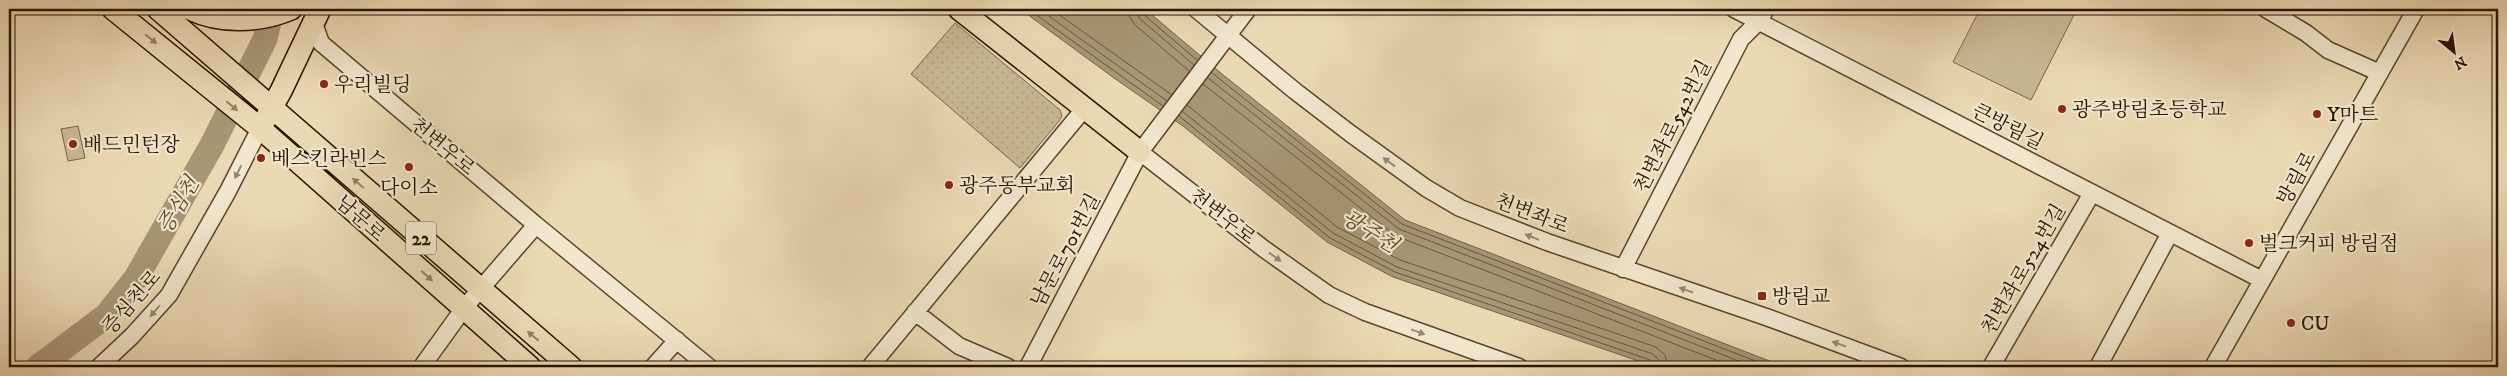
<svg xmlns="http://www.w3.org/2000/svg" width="2507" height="376" font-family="'IM FELL DW Pica','Noto Serif KR',serif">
	<defs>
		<pattern id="park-dots" width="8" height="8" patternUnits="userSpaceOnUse" patternTransform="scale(1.25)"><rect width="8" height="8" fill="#cab895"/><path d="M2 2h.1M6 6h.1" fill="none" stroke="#ae9d7f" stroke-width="1.8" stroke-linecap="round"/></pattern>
	</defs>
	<rect width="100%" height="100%" fill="#ebd9b4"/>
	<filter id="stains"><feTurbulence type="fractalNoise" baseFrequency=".004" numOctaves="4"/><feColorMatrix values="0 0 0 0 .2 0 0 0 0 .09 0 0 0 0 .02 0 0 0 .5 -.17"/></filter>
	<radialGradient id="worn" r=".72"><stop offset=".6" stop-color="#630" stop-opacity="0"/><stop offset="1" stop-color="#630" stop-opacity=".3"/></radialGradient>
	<!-- green -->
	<path fill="#cab895" stroke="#78664a" d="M1980,9H2077L2031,100L1953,62Z
		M78,126L85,158L68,161L61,129Z"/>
	<!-- park -->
	<path fill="url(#park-dots)" stroke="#78664a" d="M955,23L1060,110L1062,116L1059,121L1020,168L911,74Z"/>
	<!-- water -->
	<path fill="#a89677" stroke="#746247" d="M1020,9H1145L1222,74L1405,220L1785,367H1656L1393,277L1327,242L1183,126L1114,78Z"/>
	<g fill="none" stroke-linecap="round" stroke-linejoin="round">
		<!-- shore -->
		<path stroke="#68563c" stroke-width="1" d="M1028,9L1163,106
			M1039,9L1167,101
			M1051,9L1172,95
			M1128,9L1129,16L1135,25L1189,71
			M1136,9L1140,19L1194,65
			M1142,9L1144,15L1197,60
			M1212,73L1402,224L1771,367
			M1208,78L1399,229L1754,367
			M1203,84L1396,236L1734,367
			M1187,105L1337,227L1400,260L1656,347L1665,355L1668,367
			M1182,111L1333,233L1397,267L1653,354L1659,360L1661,367
			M1179,116L1330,238L1395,272L1650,360L1654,367"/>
		<!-- river -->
		<path stroke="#a89677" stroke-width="25" d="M38,367L107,315L136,278L212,145L265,39L272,9"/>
		<defs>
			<path id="minor" d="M1196,9L1295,91L1351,134L1426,188L1460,208L1547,242L1769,318L1901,367
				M1734,9L2262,280
				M2266,9L2306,33L2328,50L2380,73
				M313,21L321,43L536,225
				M1140,152L1264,249L1329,295L1365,312L1519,367
				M1623,269L1741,39L1759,21L1766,9
				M915,312L959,346L1008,367
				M423,365L464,308L536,225L709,367
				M99,367L132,336L169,295L228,191L260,128
				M653,367L677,340
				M870,367L1084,109
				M1028,367L1140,152L1248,9
				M1991,367L2092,193
				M2098,367L2170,233
				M2213,367L2416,9"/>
			<path id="major" d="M113,9L260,128L530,367
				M158,9L571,367
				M190,9C221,24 260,22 291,9
				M959,9L1140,152
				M265,120L281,91L320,9"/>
		</defs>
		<!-- minor casing -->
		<use href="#minor" stroke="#58462d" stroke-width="19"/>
		<!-- major casing -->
		<use href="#major" stroke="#271500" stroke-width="24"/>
		<!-- minor -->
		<use href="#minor" stroke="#f2e6ce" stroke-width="16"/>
		<!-- major -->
		<use href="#major" stroke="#ebd9b4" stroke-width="21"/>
	</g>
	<!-- one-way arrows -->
	<defs><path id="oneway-solid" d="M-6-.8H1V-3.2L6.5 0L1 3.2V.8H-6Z" transform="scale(1.25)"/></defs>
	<g fill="#938163">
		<use href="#oneway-solid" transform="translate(151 39) rotate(39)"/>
		<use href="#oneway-solid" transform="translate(232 106) rotate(40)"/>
		<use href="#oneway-solid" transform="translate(358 183) rotate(-139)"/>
		<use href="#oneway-solid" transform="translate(427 276) rotate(42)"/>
		<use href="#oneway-solid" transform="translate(533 336) rotate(-140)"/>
	</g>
	<g fill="#978871">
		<use href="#oneway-solid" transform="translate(1389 162) rotate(-144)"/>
		<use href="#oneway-solid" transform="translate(238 172) rotate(117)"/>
		<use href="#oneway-solid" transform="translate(1532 237) rotate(-158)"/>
		<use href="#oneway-solid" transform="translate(1275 257) rotate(36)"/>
		<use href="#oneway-solid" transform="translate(1686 290) rotate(-161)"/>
		<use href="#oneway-solid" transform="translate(155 311) rotate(131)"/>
		<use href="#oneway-solid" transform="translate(1418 332) rotate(20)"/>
		<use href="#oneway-solid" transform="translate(1839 344) rotate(-160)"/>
	</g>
	<!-- markers -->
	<g fill="#8f2418" stroke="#f2e6ce" stroke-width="2">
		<circle cx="324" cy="84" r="5"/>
		<circle cx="2062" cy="109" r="5"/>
		<circle cx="2317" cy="114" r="5"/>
		<circle cx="73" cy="144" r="5"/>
		<circle cx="261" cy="158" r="5"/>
		<circle cx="409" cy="167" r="5"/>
		<circle cx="949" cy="185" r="5"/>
		<circle cx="2249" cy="243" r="5"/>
		<rect x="1757" y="291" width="10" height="10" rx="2.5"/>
		<circle cx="2291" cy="323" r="5"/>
	</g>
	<g text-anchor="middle" stroke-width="4.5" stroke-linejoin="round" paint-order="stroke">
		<!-- shield labels -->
		<rect fill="#f2e6ce" stroke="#64543e" stroke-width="1" x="406" y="221.5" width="30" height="33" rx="4"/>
		<g font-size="19" font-weight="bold" fill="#271500">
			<text x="421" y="245">22</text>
		</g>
		<!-- poi labels -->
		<g font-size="20" fill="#271500" stroke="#f2e6ce" text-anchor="start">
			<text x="334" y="91">우리빌딩</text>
			<text x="2072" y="116">광주방림초등학교</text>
			<text x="2327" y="121">Y마트</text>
			<text x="83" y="151">배드민턴장</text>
			<text x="271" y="165">베스킨라빈스</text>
			<text x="959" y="192">광주동부교회</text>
			<text x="409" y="194" text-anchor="middle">다이소</text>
			<text x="2259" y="250">벌크커피 방림점</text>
			<text x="1772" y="303">방림교</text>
			<text x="2301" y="330">CU</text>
		</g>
		<!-- street labels -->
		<g font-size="20" fill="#271500" stroke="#f2e6ce">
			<text transform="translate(1672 126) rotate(-63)" y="7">천변좌로542번길</text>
			<text transform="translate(2008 126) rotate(27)" y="7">큰방림길</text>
			<text transform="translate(443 146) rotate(40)" y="7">천변우로</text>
			<text transform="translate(2296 178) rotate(-61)" y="7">방림로</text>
			<text transform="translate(1532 213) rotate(21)" y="7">천변좌로</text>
			<text transform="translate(1223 216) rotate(38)" y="7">천변우로</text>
			<text transform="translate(361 218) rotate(42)" y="7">남문로</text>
			<text transform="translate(1065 250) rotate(-62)" y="7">남문로701번길</text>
			<text transform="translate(2023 269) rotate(-60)" y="7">천변좌로524번길</text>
			<text transform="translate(131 302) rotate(-49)" y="7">증심천로</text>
		</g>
		<!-- water labels -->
		<g font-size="21" font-style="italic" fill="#5b4930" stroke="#f2e6ce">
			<text transform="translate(178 205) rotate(-60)" y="7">증심천</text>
			<text transform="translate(1370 231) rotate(32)" y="7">광주천</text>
		</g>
	</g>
	<!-- margin -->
	<rect width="2507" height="376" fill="none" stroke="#ebd9b4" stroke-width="30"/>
	<rect x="10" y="10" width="2487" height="356" fill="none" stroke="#271500" stroke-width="2.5"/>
	<rect x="15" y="15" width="2477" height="346" fill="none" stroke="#271500"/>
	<!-- north arrow -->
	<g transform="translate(2454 52) rotate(151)" stroke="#f2e6ce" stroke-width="4" paint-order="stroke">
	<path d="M0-4L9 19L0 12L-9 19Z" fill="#271500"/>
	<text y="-8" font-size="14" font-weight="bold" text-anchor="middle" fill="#271500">N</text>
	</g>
	<rect width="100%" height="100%" filter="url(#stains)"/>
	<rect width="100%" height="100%" fill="url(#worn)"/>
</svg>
